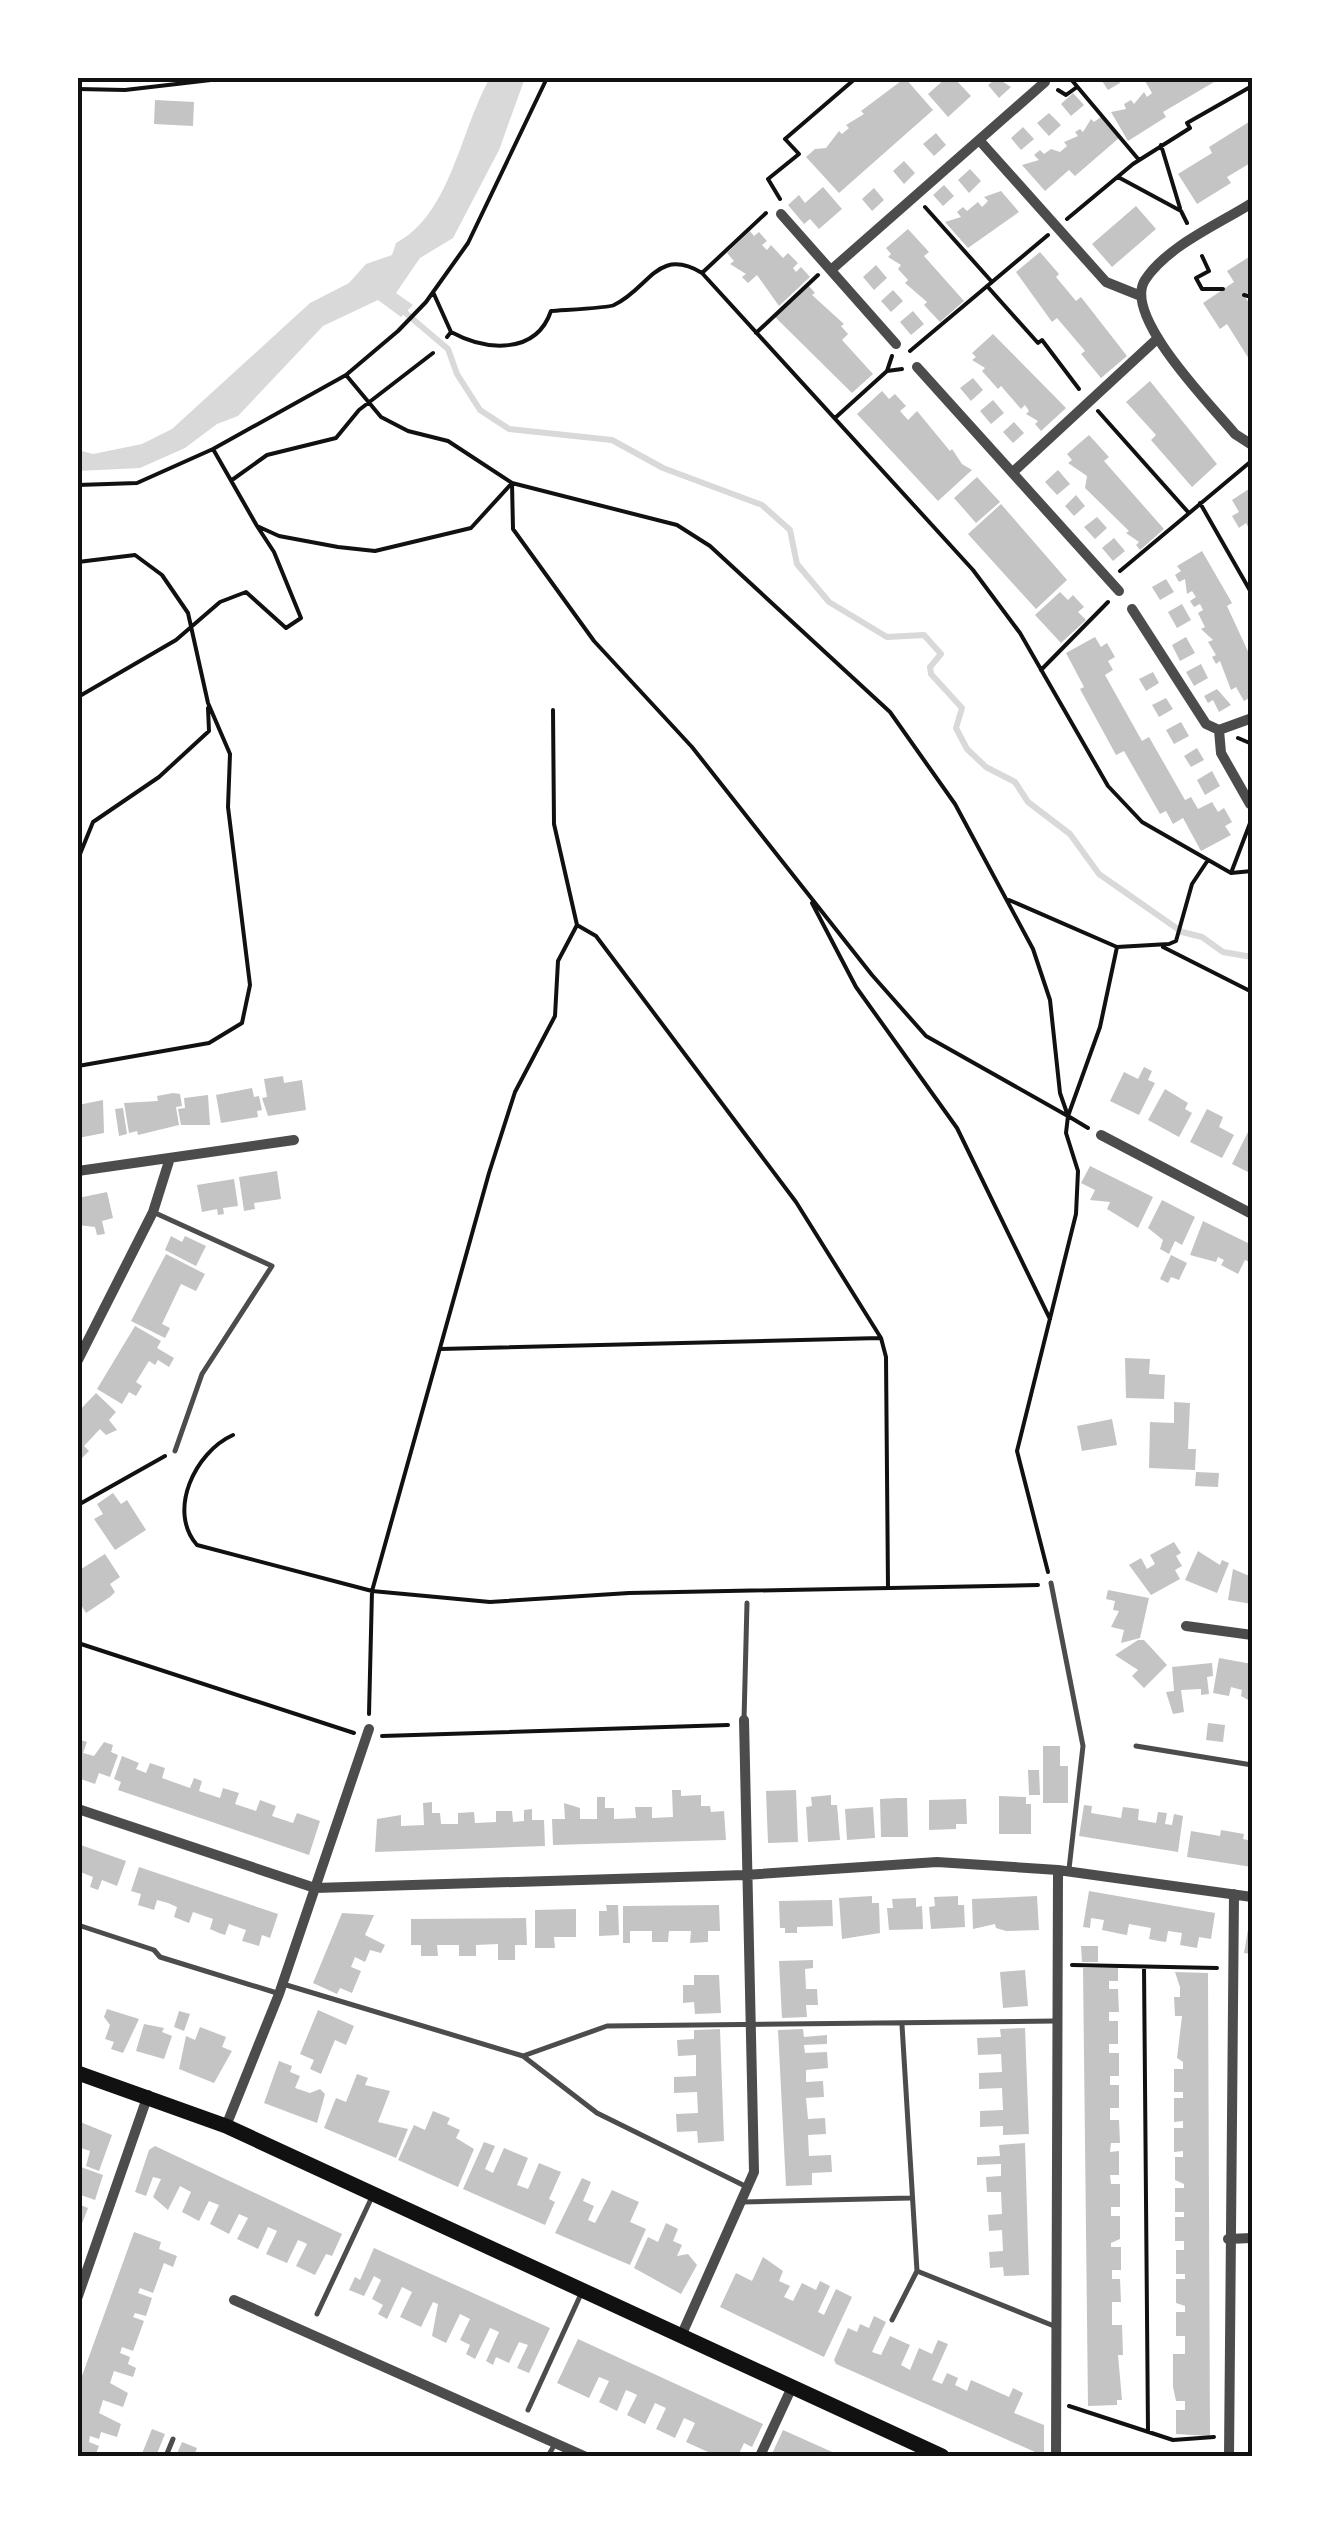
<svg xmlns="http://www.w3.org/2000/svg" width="1330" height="2534" font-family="'PT Sans Narrow',sans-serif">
	<rect width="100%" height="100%" fill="#fff"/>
	<!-- water -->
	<path fill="#d9d9d9" d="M490,78H525L499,150L453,238L420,258L396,293L413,305L401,317L378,300L323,326L238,416L217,424L185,448L140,468L78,471V450L93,454L142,444L172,429L310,303L349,283L366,264L392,255L396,243C451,214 460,130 490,78Z"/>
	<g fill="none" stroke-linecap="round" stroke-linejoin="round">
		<!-- stream -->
		<path stroke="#d9d9d9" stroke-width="6" d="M402,310L448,349L457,374L480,410L509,429L612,440L663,468L762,505L790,530L797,564L829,602L887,637L924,635L941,654L930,667L931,674L962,708L956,728L967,749L986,767L1015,782L1028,802L1070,834L1099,874L1182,932L1202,937L1223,952L1252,957"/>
	</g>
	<!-- building -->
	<path fill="#c4c4c4" d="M905,78L933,110L839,193L806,157L815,149L826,148L839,131L842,134L849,128L846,125L864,114L861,111Z
		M946,78H954L971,96L948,117L928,94Z
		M997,78L1011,87L999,98L988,85Z
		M1100,78H1117L1120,83L1108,90Z
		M1151,78L1157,80L1221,78L1163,112L1166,117L1128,141L1111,112L1126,109L1124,104L1131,100L1134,104L1144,92L1147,97L1152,93L1145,81Z
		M1073,93L1084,105L1071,116L1061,104Z
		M155,100L194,102L193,126L154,124Z
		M1049,113L1061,125L1049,136L1037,123Z
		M1101,117L1119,138L1075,176L1069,170L1045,191L1022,165L1039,160L1034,155L1040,150L1044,154L1051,149L1060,152L1067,146L1064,142L1078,136L1075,132L1080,129L1083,132L1091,119L1094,122Z
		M1252,120V162L1227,177L1231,183L1197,204L1178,174L1212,153L1209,147Z
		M1023,127L1034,139L1021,150L1011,138Z
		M936,133L946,145L934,156L923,144Z
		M904,161L915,173L904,184L893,171Z
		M970,169L981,181L969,193L958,180Z
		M944,185L954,196L943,206L933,195Z
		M823,187L842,209L819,229L810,219L804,224L788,205L799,195L805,203Z
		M874,188L884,200L872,211L862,199Z
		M1001,191L1019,212L968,248L945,222L961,217L957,212L963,207L967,211L978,202L982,207L988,201L984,197Z
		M1136,206L1156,229L1112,267L1092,244Z
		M908,229L929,252L924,256L964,301L940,322L924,305L927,302L905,283L908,280L898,269L901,265L888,257L891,254L886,248Z
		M750,231L754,236L759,232L767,241L762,245L767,250L771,245L783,258L788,253L798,263L793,268L796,272L801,267L810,277L779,306L757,275L748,283L742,277L746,274L730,264L734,261L727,253Z
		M1040,252L1059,274L1056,277L1076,301L1081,297L1127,356L1101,378L1081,354L1085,351L1057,318L1052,322L1016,272Z
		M1252,255V290L1244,295L1252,308V357L1249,359L1227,324L1220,329L1203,303L1234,282L1227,271Z
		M876,265L887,278L874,290L863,277Z
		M809,286L815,293L812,295L844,324L841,326L848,334L842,340L873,374L852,393L775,317Z
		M893,290L903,301L891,312L881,301Z
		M913,311L924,324L911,335L900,322Z
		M993,334L1066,408L1041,431L1035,424L1038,421L1026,414L1029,411L1025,405L1021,409L1001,386L998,389L982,371L985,368L972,360L976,357L972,353Z
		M973,378L983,390L971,401L960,388Z
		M1150,381L1217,464L1192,487L1151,440L1156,435L1126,402Z
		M882,391L889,399L895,394L906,406L900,411L908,420L917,411L950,451L952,449L962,464L972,470L938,501L857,414Z
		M993,400L1004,413L991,424L980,411Z
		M1014,422L1024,433L1013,443L1003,432Z
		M1089,435L1109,457L1104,461L1164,529L1140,550L1136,545L1139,542L1126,533L1129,531L1085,488L1087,476L1068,463L1072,460L1067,454Z
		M1058,470L1070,484L1057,495L1045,482Z
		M977,477L1000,502L976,523L954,498Z
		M1252,487V534L1246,523L1239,528L1232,516L1239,512L1232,500Z
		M1076,495L1085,506L1074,516L1065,506Z
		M1001,504L1067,580L1036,609L968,534Z
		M1097,517L1107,528L1095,539L1084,527Z
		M1114,538L1125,551L1113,561L1102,548Z
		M1202,551L1232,603L1227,606L1252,660V696L1244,701L1236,687L1231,690L1220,661L1216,664L1212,657L1216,655L1208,642L1213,640L1201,629L1205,627L1198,613L1203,610L1200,604L1194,607L1190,601L1196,597L1192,591L1187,594L1185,579L1179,582L1175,575L1181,571L1177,566Z
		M1166,579L1174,592L1160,600L1152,587Z
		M1060,592L1068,600L1073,595L1084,607L1078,612L1086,620L1061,643L1035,615Z
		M1182,604L1191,620L1177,628L1168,612Z
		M1095,637L1101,647L1107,643L1115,657L1108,661L1113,670L1105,675L1142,741L1149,737L1185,800L1191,797L1198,809L1212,802L1218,812L1224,808L1232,822L1225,826L1231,835L1201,851L1183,818L1173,824L1166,811L1160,814L1124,751L1116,755L1080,689L1084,687L1066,653Z
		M1186,637L1195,653L1180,661L1172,645Z
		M1201,664L1208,678L1194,686L1186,672Z
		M1153,672L1159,683L1146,691L1139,679Z
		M1217,689L1231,705L1219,712L1213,700L1208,703L1204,696Z
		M1166,698L1173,709L1159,717L1152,705Z
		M1181,722L1189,736L1174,744L1166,730Z
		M1197,748L1204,760L1191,767L1184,756Z
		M1212,771L1220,786L1205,795L1197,780Z
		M1144,1067L1152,1071L1148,1080L1155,1083L1139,1115L1110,1101L1124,1072L1138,1079Z
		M283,1076L284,1083L302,1080L306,1110L268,1116L262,1098L267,1097L264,1079Z
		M252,1088L254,1097L259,1096L262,1110L257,1111L258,1117L221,1123L216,1095Z
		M1165,1089L1188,1103L1185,1109L1192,1113L1179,1137L1148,1120Z
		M173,1093L180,1094L182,1106L176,1107L179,1125L138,1135L137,1131L129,1133L124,1103L158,1101L157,1096Z
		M208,1095L210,1125H181L178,1109L185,1108L184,1098Z
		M103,1100L104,1133L78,1138V1105Z
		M123,1108L127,1134L119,1136L115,1109Z
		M1207,1109L1223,1117L1219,1127L1234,1135L1222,1158L1190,1142Z
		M1248,1132L1252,1135V1174L1232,1164Z
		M1090,1166L1153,1197L1138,1228L1107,1209L1110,1202L1090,1200L1095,1190L1081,1183Z
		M277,1171L281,1199L254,1203L255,1209L244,1211L239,1177Z
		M234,1179L238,1206L223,1208L224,1214L218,1215L217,1209L202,1212L197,1185Z
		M107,1192L113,1218L102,1221L105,1234L97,1235L95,1227L78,1225V1198Z
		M1162,1200L1195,1217L1182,1245L1175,1241L1169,1254L1160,1249L1163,1240L1148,1228Z
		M1203,1221L1252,1245L1251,1263L1245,1260L1238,1274L1221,1265L1224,1260L1218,1257L1216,1262L1190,1255Z
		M171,1236L182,1242L185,1236L206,1246L196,1266L165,1250Z
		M166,1254L205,1274L196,1291L181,1284L162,1324L170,1328L165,1338L131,1321Z
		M1171,1255L1187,1263L1179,1280L1171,1277L1168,1283L1160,1279Z
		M135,1326L161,1341L157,1348L174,1358L169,1367L158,1360L155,1365L149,1361L136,1382L142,1386L136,1396L129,1392L122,1404L97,1389Z
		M1125,1358L1150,1359L1149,1374L1165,1375L1164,1399L1126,1398Z
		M96,1393L116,1412L109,1420L117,1430L106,1435L100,1429L84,1446L89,1451L80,1460L78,1412Z
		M1174,1402L1190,1403L1188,1449H1196L1195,1470L1149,1468L1150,1422L1174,1423Z
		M1112,1419L1117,1445L1082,1451L1077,1426Z
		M1196,1472L1219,1473L1218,1487L1195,1486Z
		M113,1493L121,1504L127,1500L146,1530L115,1550L94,1519L103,1514L97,1504Z
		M1174,1542L1181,1553L1176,1556L1182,1566L1175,1570L1180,1579L1151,1595L1129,1565L1141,1558L1147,1569L1155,1564L1150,1555Z
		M1198,1551L1220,1565L1222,1560L1229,1563L1217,1593L1185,1580Z
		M105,1554L120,1577L110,1584L115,1592L110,1597L86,1613L78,1600V1571Z
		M1233,1569L1252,1577V1604L1228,1600Z
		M1108,1590L1149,1598L1140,1638L1121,1643L1124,1630L1111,1627L1119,1611L1113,1610L1115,1601L1106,1599Z
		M1138,1640H1144L1167,1665L1144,1688L1132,1676L1138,1670L1115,1655Z
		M1219,1658L1252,1664V1702L1241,1696L1242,1690L1231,1687L1229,1696L1213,1693Z
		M1212,1663L1213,1676L1207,1677L1209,1694L1201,1695V1689L1181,1690L1184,1712L1173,1714L1166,1692L1174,1691L1172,1667Z
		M1208,1723L1225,1725L1223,1742L1206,1740Z
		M78,1739L87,1742L83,1753L94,1756L104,1742L113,1745L111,1752L118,1755L110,1777L99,1773L95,1784L78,1778Z
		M1043,1746H1060V1766H1068V1803H1043Z
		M122,1756L139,1763L136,1769L146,1773L150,1763L165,1768L162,1778L190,1788L194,1778L202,1781L199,1791L220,1798L223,1788L239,1793L235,1804L256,1811L260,1800L276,1806L272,1816L293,1823L297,1813L320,1821L309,1855L118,1790L121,1782L114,1779Z
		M1028,1770H1039L1040,1795H1029Z
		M672,1790H681V1796L701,1795V1806H710L711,1812L724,1811L726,1840L553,1845L552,1819H565L564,1803L580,1808V1819H597V1797H605V1808H614V1819L636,1818L635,1807H652V1818L673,1817Z
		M796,1790L798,1842L768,1843L766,1791Z
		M831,1795V1805H837L840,1840L808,1842L806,1807L812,1806L811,1797Z
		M999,1796L1026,1797V1804H1031V1834H999Z
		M898,1798H907L908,1837H881L880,1799Z
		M966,1799L967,1824H956V1829L929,1830V1800Z
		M432,1802V1813H440L441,1824H458V1813L474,1812L475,1823L496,1822V1811H512L513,1822L524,1821V1810L532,1809V1820H544L545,1846L375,1852L377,1819L401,1815V1826L424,1825L423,1803Z
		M1084,1805L1092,1806L1091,1813L1121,1818L1123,1807L1139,1809L1138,1820L1156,1823L1158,1812L1167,1813L1165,1824L1172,1825L1174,1814L1183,1816L1178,1852L1079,1836Z
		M873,1807L875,1838L847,1840L845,1809Z
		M1221,1830L1244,1834L1243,1839L1252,1841V1867L1187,1857L1191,1831L1220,1836Z
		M78,1844L126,1861L117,1886L102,1880L98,1890L90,1887L93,1877L78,1871Z
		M139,1867L278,1914L270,1938L262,1935L259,1946L242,1941L246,1930L229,1924L225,1935L219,1933L210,1929L213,1919L193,1912L189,1923L174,1917L177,1907L168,1903L157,1900L154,1910L138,1905L141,1894L131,1891Z
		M1089,1891L1215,1913L1211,1939L1199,1937L1197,1948L1180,1945L1182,1933L1168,1931L1166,1942L1159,1941L1149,1939L1151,1928L1129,1924L1127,1935L1121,1934L1102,1930L1104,1920L1091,1918L1090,1928L1083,1927Z
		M872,1896V1903H879L880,1933L842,1939L839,1898Z
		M958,1896V1905H964L965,1927L931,1929L929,1907L935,1906L934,1897Z
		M1037,1896L1039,1930L1006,1931L996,1928L995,1924L973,1929L972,1899Z
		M916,1898V1907L922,1906L923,1929L889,1930L887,1908H893L892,1899Z
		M832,1900L833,1926L797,1927V1933H785V1928H780L779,1901Z
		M606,1905H618L619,1935L599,1936V1911H607Z
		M719,1905L720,1931H708V1942L690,1943L691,1931H669L668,1942H652V1931H630V1943H623V1906Z
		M576,1909V1937H554L555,1948H535V1910Z
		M342,1913L374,1915L365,1935L385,1945L381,1953L370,1950L365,1962L355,1957L351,1967L361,1971L352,1993L340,1988L337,1994L313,1983Z
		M526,1918L527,1945H515V1960H498V1944L476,1945V1956H459V1945H437L438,1956H421V1945H411V1919Z
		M1250,1918H1252L1251,1954L1244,1953Z
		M1081,1946H1098V1962H1082Z
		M813,1960V1968L805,1969L806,1989H817L818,2005H806L807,2017L782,2018L779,1961Z
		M1083,1968H1118V1981H1109V1989H1118L1119,2012H1109V2021H1118V2044H1109V2053H1119V2076H1110V2085H1119V2108H1110V2120H1119L1120,2143H1111L1110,2152L1119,2151V2175H1110L1111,2184H1120V2207H1111V2216H1120V2239L1111,2243V2247H1121V2270H1112V2279H1120L1121,2302H1112V2325H1122L1123,2355H1118L1122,2400H1117V2405L1088,2406Z
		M1025,1970L1028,2006L1003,2008L1000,1972Z
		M1175,1972L1208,1973L1210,2436L1176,2434V2410H1185V2401H1176L1173,2387V2354H1185V2336H1176V2312H1185V2306L1176,2303V2279H1185V2274H1176V2250H1184V2241H1175V2217H1184V2212H1175V2188H1184V2184L1175,2180V2157H1183V2151L1174,2152V2128H1183V2121L1174,2122V2098H1183V2092H1174V2069H1183V2062L1177,2058L1182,2016H1175L1174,1997H1180V1987Z
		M694,1975H719L721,2013L695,2014L694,2002L683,2003V1985H694Z
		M107,2009L139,2019L123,2053L111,2049L114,2042L105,2039L110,2025L104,2017Z
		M318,2010L354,2026L346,2045L335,2040L321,2074L310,2069L314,2060L300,2054Z
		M179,2011L190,2014L184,2031L174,2027Z
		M144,2024L164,2028L162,2032L172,2036L164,2059L136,2051Z
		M200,2027L226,2037L222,2047L232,2051L214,2083L179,2069L186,2036L195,2040Z
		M1025,2028L1029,2134L1003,2135V2126L980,2127V2111L1003,2110L1002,2088L979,2089V2073L1002,2072L1001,2054L978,2055L977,2038L1001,2037L1000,2029Z
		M720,2029L724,2141L698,2143L697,2131L677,2132L676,2114L698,2113L697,2092L674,2093V2077L696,2076V2055L678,2056L677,2040L694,2039V2030Z
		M803,2029L804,2037L827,2035V2044L804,2045L805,2053L827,2052L828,2068L806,2070V2082L823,2081L824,2097L806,2098L808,2119L825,2118L826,2134L808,2135L809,2156L831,2155L832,2172L812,2173V2185L786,2186L778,2030Z
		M279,2061L292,2066L290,2072L300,2076L295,2088L310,2093L320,2089L325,2094L317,2123L264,2103Z
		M357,2074L368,2078L365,2085L390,2091L378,2122L408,2129L396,2158L324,2128L336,2098L346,2102Z
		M433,2111L450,2118L447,2124L460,2130L456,2138L474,2149L458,2187L398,2160L414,2125L425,2130Z
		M78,2121L112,2135L99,2171L86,2166L90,2151L78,2147Z
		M484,2142L495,2146L485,2169L493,2173L504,2148L528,2158L517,2185L528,2189L539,2163L561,2172L549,2199L555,2202L545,2225L463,2189Z
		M1025,2143L1029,2275L1004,2276L1003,2267L990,2268L989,2252L1003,2251L1002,2230L989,2231L988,2215L1002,2214L1001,2192H987L986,2177L1001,2176V2164L977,2165V2157L1000,2156L999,2145Z
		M155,2146L342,2234L332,2256L326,2254L315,2275L296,2266L307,2244L303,2242L298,2240L287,2263L266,2254L277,2231L268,2227L258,2249L237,2239L248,2218L239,2214L229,2234L210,2224L219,2205L209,2201L199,2221L182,2212L191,2192L180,2186L168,2210L153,2197L161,2179L153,2177L146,2196L135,2192L149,2150Z
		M78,2166L103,2175L95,2200L78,2194Z
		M582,2178L591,2182L583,2201L594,2206L588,2220L595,2223L612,2190L639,2202L630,2222L646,2229L630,2265L555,2233Z
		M78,2204L88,2208L78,2234Z
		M666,2223L678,2229L673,2241L682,2245L677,2256L688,2254L697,2265L681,2294L634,2268L648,2237L658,2242Z
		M134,2232L161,2242L159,2249L177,2256L173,2267L164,2263L153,2293L140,2288L138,2293L152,2298L146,2316L135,2313L133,2317L144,2321L133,2351L122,2347L120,2353L130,2357L128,2364L136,2368L133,2377L114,2371L110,2383L128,2393L123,2407L103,2400L99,2413L121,2424L117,2437L101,2432L99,2439L90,2436L89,2442L99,2446L95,2456H78V2387Z
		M374,2248L550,2328L529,2373L517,2368L528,2345L519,2342L509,2363L496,2357L493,2365L486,2361L499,2332L490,2328L475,2359L466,2354L470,2345L460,2340L470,2319L460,2314L446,2343L432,2336L438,2304L433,2302L421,2327L400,2317L412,2292L402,2287L387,2319L378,2314L383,2305L372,2299L381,2280L374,2276L364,2296L349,2290L355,2277L360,2280Z
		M763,2257L783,2271L779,2281L790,2286L784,2297L793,2301L802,2283L816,2290L820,2281L830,2286L818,2312L824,2315L836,2289L852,2297L824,2357L720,2307L736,2273L752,2281Z
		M874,2316L886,2322L872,2352L881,2355L890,2336L910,2345L901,2365L910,2370L919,2348L932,2354L938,2340L948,2344L932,2380L942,2384L947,2373L958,2378L955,2385L967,2391L971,2380L1009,2397L1013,2388L1023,2393L1014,2413L1044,2425V2456L836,2364L834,2360L848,2328L857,2332L860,2324L869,2328Z
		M578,2339L763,2424L752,2447L744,2443L738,2456H717L686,2442L695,2423L684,2418L675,2438L656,2429L666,2408L655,2403L645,2424L627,2415L637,2395L633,2393L626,2390L617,2411L599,2402L609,2381L599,2377L589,2398L557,2383Z
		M152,2429L165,2434L156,2456H141Z
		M783,2430L830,2451L842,2456H771Z
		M182,2442L197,2448L194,2456H176Z"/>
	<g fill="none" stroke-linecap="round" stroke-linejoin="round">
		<!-- path -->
		<path stroke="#111" stroke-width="4" d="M1070,78L1139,160
			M78,89L125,90L228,78
			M1058,90L1066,95L1077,87
			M1161,145L1180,208
			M1118,177L1181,211L1187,223
			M780,199L768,179L799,154L785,139L856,78
			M925,207L992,282
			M766,213L702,273L973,570L1020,633L1108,786L1142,822L1231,873L1252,818
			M1067,219L1133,164L1190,128L1187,123L1252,86
			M1202,256L1209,271L1196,278L1202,289H1223
			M987,286L1038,343L1042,340L1079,389
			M433,292L451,332L447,337
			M1244,295L1252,297
			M451,332C486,351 536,355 551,311C561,310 610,308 614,305C649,289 657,246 702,273
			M756,333L818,275
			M910,351L1048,235
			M887,371L902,369
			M346,375L381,417L408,431L448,441L512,483L677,525L710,546L890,712L955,804L1033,949L1050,1000L1060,1093L1068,1116L1088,1128
			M1098,411L1188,512
			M835,418L887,371L892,356
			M213,449L257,526L279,536L338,547L375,551L471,528L512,483
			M232,480L267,455L336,438L359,410L433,353
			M512,483L513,529L594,641L692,747L872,975L926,1036L1066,1115
			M78,485L137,483L213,449L346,375L398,331L426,302L468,243L547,78
			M1200,503L1252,594
			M78,562L135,555L162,575L188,613L208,703L230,754L228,807L250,985L242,1023L209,1043L78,1066
			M1120,571L1249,463
			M1041,670L1108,602
			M78,697L176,640L220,602L246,592L286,628L301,618L274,552L257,526
			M553,710L554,824L577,925
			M1238,738L1252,744
			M78,859L93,822L159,777L209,731L208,708
			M1231,873L1252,871
			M1009,900L1117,947L1169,944L1176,941L1192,884L1208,860
			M812,903L856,987L957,1128L1050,1319
			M1163,947L1252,992
			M440,1349L880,1338
			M233,1435C195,1452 167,1511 197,1545L372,1591L369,1714
			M78,1505L165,1456
			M1048,1572L1017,1451L1076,1214L1078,1171L1066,1133L1068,1116L1100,1027L1117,947
			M888,1588L886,1357L881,1338L796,1202L596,936L577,925L558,961L555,1016L515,1092L489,1173L372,1591L490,1602L629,1593L1038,1585
			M78,1643L354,1733
			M382,1736L728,1725
			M1072,1965L1217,1968
			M1144,1967L1148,2431
			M1069,2406L1173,2440L1214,2437"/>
		<!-- service -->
		<path stroke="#4c4c4c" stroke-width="5" d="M153,1212L272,1266L202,1374L175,1451
			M1051,1583L1083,1746L1069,1869
			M744,1720L747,1603
			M1136,1746L1252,1765
			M78,1925L154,1950L160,1957L277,1993
			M283,1984L523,2056L597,2113L745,2186
			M523,2056L607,2026L1055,2021
			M743,2202L910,2198
			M917,2271L1054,2326
			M317,2314L371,2199
			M892,2320L917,2271L902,2025
			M528,2410L581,2294
			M166,2456L173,2439
			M548,2456L555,2444"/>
		<!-- minor -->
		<path stroke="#4c4c4c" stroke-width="10" d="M980,141L1106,282L1141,296
			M1252,203C1219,224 1167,246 1145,280C1122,316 1212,406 1235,434L1252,445
			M781,214L896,344
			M831,270L1045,82
			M917,367L1119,591
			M1013,472L1158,338
			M1132,609L1206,724L1219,730L1252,718
			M1219,730L1221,753L1250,804
			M1101,1135L1252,1214
			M78,1171L294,1140
			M78,1360L153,1212L170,1158
			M1186,1626L1252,1635
			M78,1809L315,1888L745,1875L937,1862L1058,1870L1252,1897
			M226,2126L279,1994L369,1729
			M1228,2239L1252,2238
			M78,2296L148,2095
			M234,2300L584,2456
			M682,2334L754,2172L744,1720
			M760,2456L792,2387
			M1056,2456L1058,1870
			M1229,2456L1234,1894"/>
		<!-- primary -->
		<path stroke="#111" stroke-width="15" d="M78,2073L226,2126L942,2456"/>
	</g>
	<!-- border -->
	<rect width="1330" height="2534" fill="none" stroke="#ffffff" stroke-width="160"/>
	<rect x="80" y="80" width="1170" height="2374" fill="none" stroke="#111" stroke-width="4"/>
</svg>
